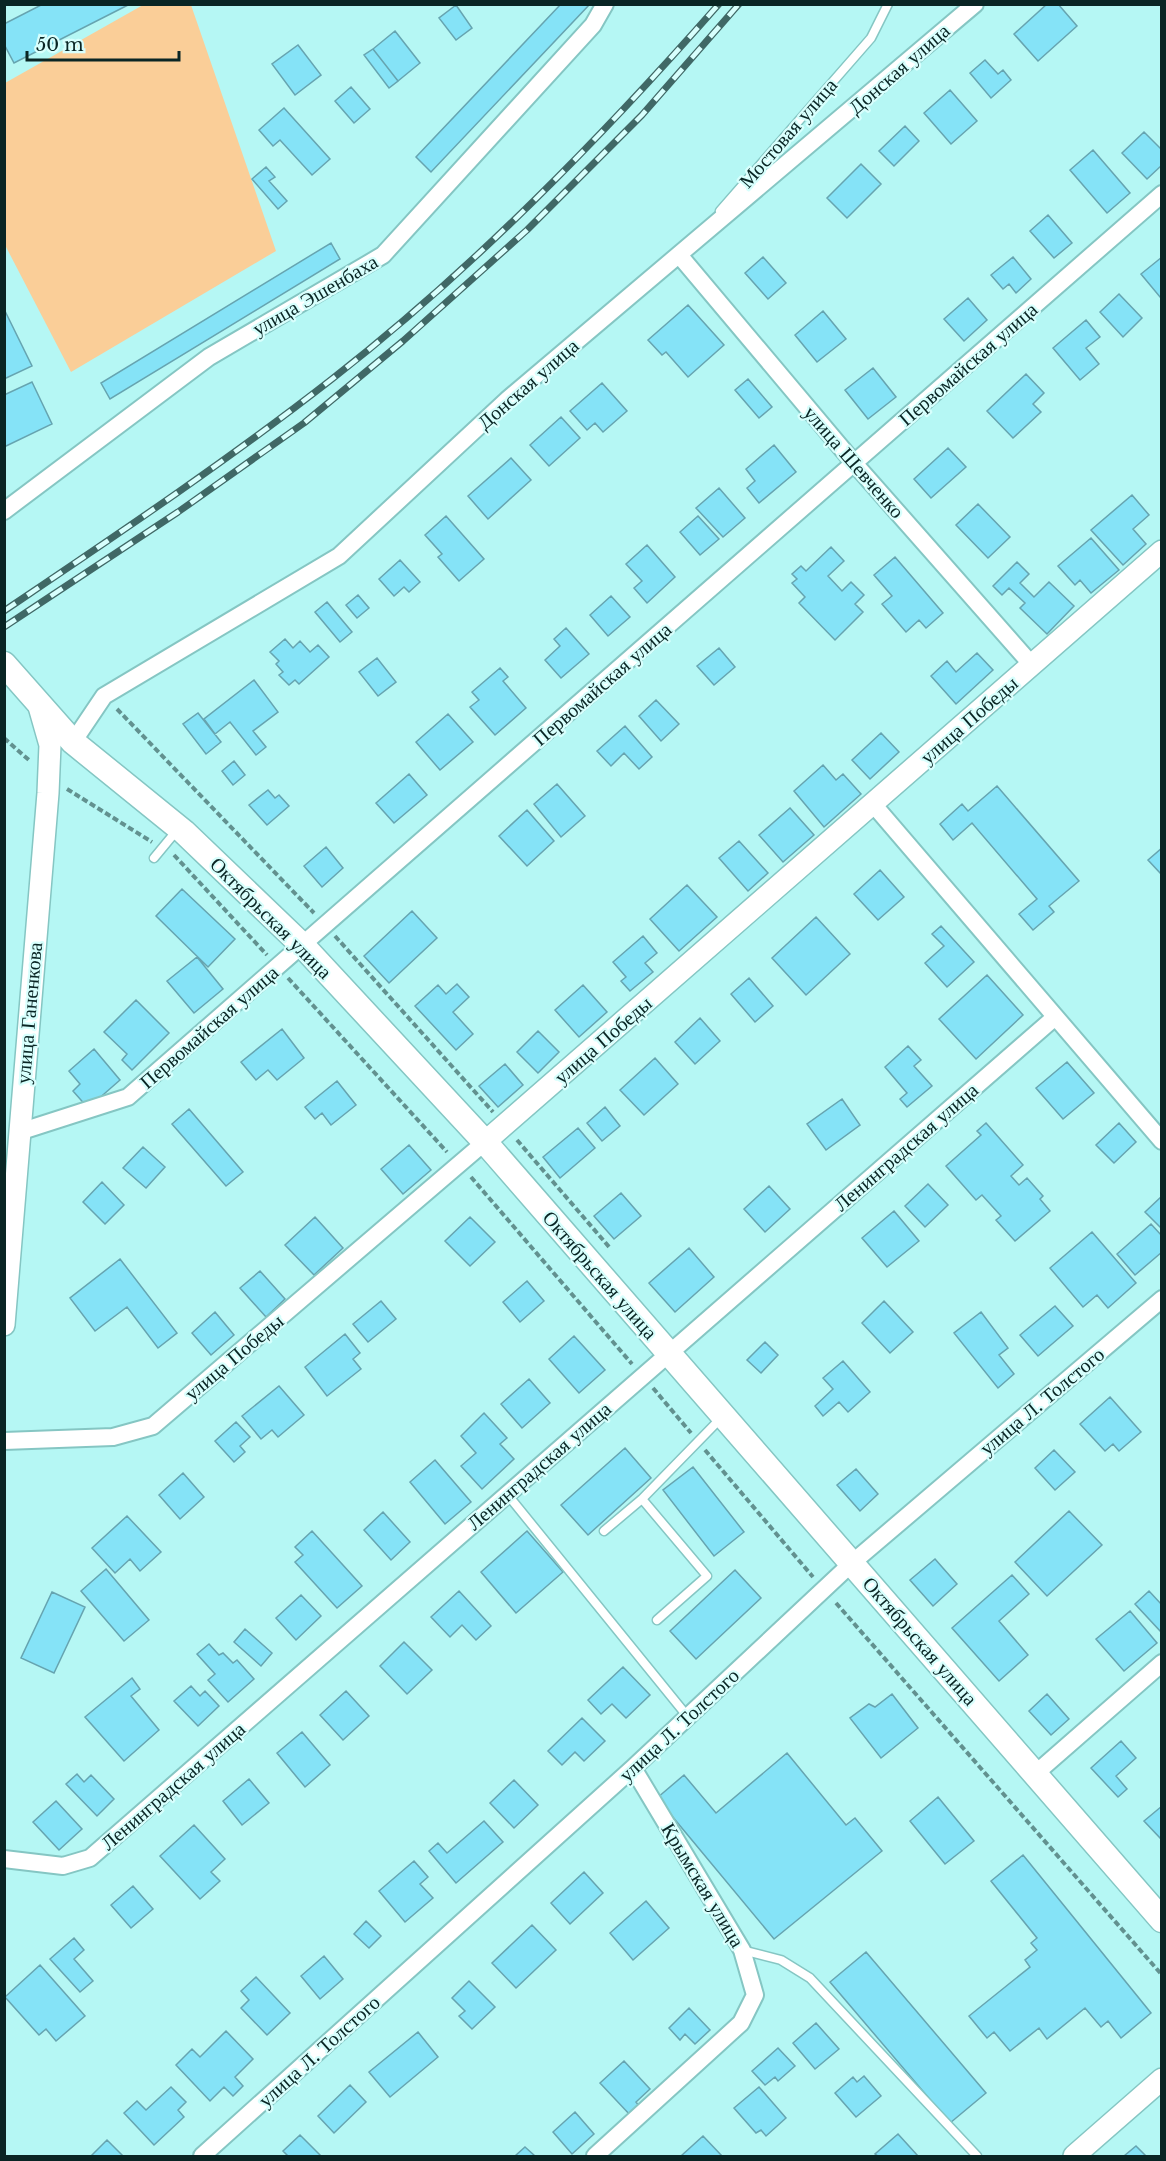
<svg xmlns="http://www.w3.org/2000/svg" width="1166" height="2161" font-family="'Libre Baskerville',serif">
	<rect width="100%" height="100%" fill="#b5f7f4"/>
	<!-- green -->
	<path fill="#face98" d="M143,5H191L276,251L71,372L5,245V83Z"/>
	<!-- building -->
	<path fill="#85e3f7" stroke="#66a4b0" stroke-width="1.5" d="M43,4H130L14,63L4,44V24Z
		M561,4H590L431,172L416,157Z
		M1047,4H1058L1077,26L1038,61L1014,34Z
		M456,5L472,28L456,40L439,18Z
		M395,31L420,63L398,81L373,49Z
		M298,45L321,75L295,95L272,64Z
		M373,49L398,81L389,88L364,55Z
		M985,60L998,74L1003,70L1011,80L991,98L970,73Z
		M351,87L370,109L354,123L335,101Z
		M950,90L977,121L951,144L924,113Z
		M284,108L330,159L312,175L280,140L273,146L259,130Z
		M905,126L919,141L894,166L879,151Z
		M1144,132L1162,150V165L1147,179L1122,153Z
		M1093,150L1130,193L1107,213L1070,170Z
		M861,164L881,184L847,218L827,198Z
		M266,167L275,177L269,181L287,201L278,209L252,179Z
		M1048,215L1072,243L1054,258L1030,231Z
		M331,243L340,259L110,399L101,383Z
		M763,257L786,283L768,299L745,273Z
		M1013,257L1031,279L1016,293L1009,284L1003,289L991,275Z
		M1162,257V295L1160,297L1141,274Z
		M1119,294L1142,318L1123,337L1100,312Z
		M968,298L987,320L964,341L944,319Z
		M688,305L724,345L688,377L666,352L662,355L648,340Z
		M4,309L32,366L4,379Z
		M823,311L846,339L817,362L795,335Z
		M1086,320L1100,337L1086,348L1099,364L1080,380L1053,348Z
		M873,368L896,397L868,419L845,390Z
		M1026,374L1044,393L1033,404L1041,412L1013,438L987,411Z
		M748,379L772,407L759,418L735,390Z
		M32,382L52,424L4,447V395Z
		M602,383L627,411L603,432L595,423L587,430L570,411Z
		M561,417L580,438L549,466L530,445Z
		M774,445L796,472L759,503L747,488L755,481L746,469Z
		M948,448L966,467L931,498L914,479Z
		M511,458L531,480L488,519L468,496Z
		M719,488L745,518L723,537L696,508Z
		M1132,495L1149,515L1133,529L1146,544L1123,565L1091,530Z
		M978,504L1010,537L988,558L956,525Z
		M446,516L484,559L459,581L438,557L442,554L425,535Z
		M698,516L719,539L700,555L680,532Z
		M1091,538L1119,570L1091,593L1080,580L1075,585L1058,566Z
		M647,545L675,577L647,603L634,588L642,581L626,564Z
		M831,547L844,561L828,576L842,591L851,582L864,595L855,604L863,612L835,640L799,603L805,597L792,583L797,579L792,574L801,566L806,571Z
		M895,557L943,613L926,628L919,620L906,632L882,604L892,596L874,575Z
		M400,560L420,582L409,592L404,587L394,596L379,579Z
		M1017,562L1029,574L1020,583L1034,597L1049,582L1074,606L1047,634L1020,608L1025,603L1009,588L1002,595L993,586Z
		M358,595L369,608L357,618L346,605Z
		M611,596L630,617L608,636L590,615Z
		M327,602L352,632L340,642L315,612Z
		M566,628L589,654L561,678L545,660L560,646L554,639Z
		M285,639L293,648L300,641L310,652L318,645L329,657L299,684L295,680L289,685L279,675L283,672L276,664L279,661L270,652Z
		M719,648L735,667L714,685L697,666Z
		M977,653L993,670L956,704L931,676L947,661L956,672Z
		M377,658L396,682L378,696L359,672Z
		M500,668L508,677L503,681L526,708L495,735L470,707L479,700L472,692Z
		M254,680L278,712L253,731L266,747L256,755L230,722L215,734L204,719Z
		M656,700L679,724L661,741L639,716Z
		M198,713L221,742L206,754L183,724Z
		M448,714L473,742L440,770L416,742Z
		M625,726L652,757L639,769L624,753L611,766L597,751Z
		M881,733L899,752L870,779L852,760Z
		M234,761L245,775L233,785L222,771Z
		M823,765L836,780L843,774L861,794L824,827L794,791Z
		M409,774L427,795L394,823L376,803Z
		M557,784L585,816L561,837L534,804Z
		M997,786L1079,881L1049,906L1054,912L1033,930L1019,914L1037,899L972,823L953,840L940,824L962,804L968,811Z
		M268,790L275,798L279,795L289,806L267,825L249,805Z
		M790,808L814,835L783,862L759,835Z
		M527,810L554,841L527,866L499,836Z
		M739,841L768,873L748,891L719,858Z
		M326,847L343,868L322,887L304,866Z
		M1162,848V875L1148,860Z
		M880,870L904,897L878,920L854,894Z
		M687,885L717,917L679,951L650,919Z
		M182,889L235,939L208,967L156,916Z
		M412,911L437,938L389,983L364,956Z
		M816,917L850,954L806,995L772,958Z
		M941,926L974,962L947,987L925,963L944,946L932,934Z
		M643,936L657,953L645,963L653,972L630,991L621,981L626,977L613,962Z
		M197,957L223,989L194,1013L167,981Z
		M987,975L1023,1015L976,1059L939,1019Z
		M749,978L773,1006L755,1022L731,994Z
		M457,984L469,997L453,1012L473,1034L456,1050L415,1006L438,985L446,994Z
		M583,985L607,1012L579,1037L555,1010Z
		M136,1000L169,1033L132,1070L122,1060L127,1054L104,1032Z
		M700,1018L720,1041L695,1064L675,1042Z
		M282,1029L304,1058L277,1080L268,1070L256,1080L241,1062Z
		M538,1031L559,1052L538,1073L517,1052Z
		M908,1046L921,1060L914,1066L932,1086L907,1107L900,1099L907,1093L885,1067Z
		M94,1049L120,1080L88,1108L73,1091L80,1084L69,1071Z
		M655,1058L678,1084L644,1115L620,1090Z
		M1067,1062L1094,1093L1063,1119L1036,1088Z
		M505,1064L523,1085L498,1107L479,1086Z
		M337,1081L356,1105L331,1125L322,1113L315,1119L305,1107Z
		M842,1099L860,1125L826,1150L807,1124Z
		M605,1107L620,1126L602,1141L587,1123Z
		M189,1109L243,1172L226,1186L172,1124Z
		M986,1123L1023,1165L1011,1176L1019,1185L1027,1178L1043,1196L1040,1199L1050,1211L1015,1241L996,1220L1001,1216L982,1195L976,1200L946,1166L981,1135L977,1131Z
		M1119,1123L1136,1142L1114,1163L1096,1145Z
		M578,1128L595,1148L560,1178L543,1157Z
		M409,1145L431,1170L403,1194L381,1169Z
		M143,1147L165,1167L146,1188L123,1168Z
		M102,1182L124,1205L105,1224L83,1202Z
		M928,1184L948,1205L925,1227L905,1206Z
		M769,1186L790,1209L765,1232L744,1209Z
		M621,1193L641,1216L614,1239L594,1216Z
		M1162,1196V1229L1145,1212Z
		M894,1211L919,1241L887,1267L862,1238Z
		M315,1217L343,1248L314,1275L285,1245Z
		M470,1217L495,1242L470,1266L445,1241Z
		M1151,1224L1162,1236V1252L1135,1275L1117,1254Z
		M1092,1232L1136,1283L1108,1308L1097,1295L1083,1307L1050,1268Z
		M689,1248L714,1277L675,1312L649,1283Z
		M120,1259L177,1333L158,1348L127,1307L95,1331L70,1298Z
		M260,1271L285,1299L266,1317L240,1288Z
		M527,1281L544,1301L520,1322L503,1302Z
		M381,1301L396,1319L368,1342L353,1324Z
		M884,1301L913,1332L890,1353L862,1323Z
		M1055,1306L1073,1326L1038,1356L1020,1335Z
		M215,1312L234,1335L211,1355L192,1333Z
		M981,1312L1008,1348L999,1355L1014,1374L998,1388L954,1333Z
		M345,1334L360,1353L353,1359L361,1369L327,1396L305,1367Z
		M574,1336L605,1370L579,1393L549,1359Z
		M765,1342L778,1355L761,1373L747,1360Z
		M843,1361L870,1392L848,1412L839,1402L823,1416L815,1406L833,1389L823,1378Z
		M529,1379L550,1403L522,1428L501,1404Z
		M279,1386L304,1415L278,1437L272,1430L261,1439L242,1416Z
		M1110,1397L1141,1432L1119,1451L1113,1444L1105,1451L1080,1424Z
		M484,1413L507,1438L500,1444L514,1459L482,1489L461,1466L476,1453L461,1436Z
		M236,1422L250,1437L240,1446L245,1452L234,1462L215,1441Z
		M625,1448L651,1478L588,1535L561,1505Z
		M1054,1450L1075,1472L1055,1490L1035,1468Z
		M435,1460L471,1502L445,1524L410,1482Z
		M693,1467L744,1532L714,1556L663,1490Z
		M856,1469L878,1494L860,1511L837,1485Z
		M183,1473L204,1497L180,1519L159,1495Z
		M1069,1511L1102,1545L1047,1596L1015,1562Z
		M383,1512L410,1542L391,1560L364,1530Z
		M127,1516L161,1552L140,1571L130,1559L115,1573L92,1548Z
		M312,1531L362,1586L337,1608L295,1562L303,1555L295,1547Z
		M527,1531L563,1572L516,1613L481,1572Z
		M935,1559L957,1584L933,1606L910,1580Z
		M106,1569L149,1620L124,1641L81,1591Z
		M735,1570L761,1598L696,1659L670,1631Z
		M1012,1575L1029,1594L999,1621L1028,1655L999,1681L952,1628Z
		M459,1591L491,1626L476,1640L462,1625L450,1637L431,1617Z
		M1149,1591L1162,1605V1633L1135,1604Z
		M52,1592L85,1607L54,1673L21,1658Z
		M301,1595L321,1616L296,1640L276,1618Z
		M1130,1611L1157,1643L1124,1671L1096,1639Z
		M245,1629L272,1653L261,1666L234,1642Z
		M404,1642L432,1670L407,1694L380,1666Z
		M209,1644L219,1655L223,1653L233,1663L237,1660L254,1679L228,1702L208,1680L215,1674L197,1654Z
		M623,1667L650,1695L626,1718L612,1704L601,1714L588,1700Z
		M132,1678L140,1689L131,1696L159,1730L124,1761L85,1717Z
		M191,1686L200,1696L205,1691L219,1706L198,1726L174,1701Z
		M346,1691L369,1716L343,1740L320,1715Z
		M892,1694L918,1728L881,1758L850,1718L869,1704L875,1707Z
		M1047,1694L1069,1719L1051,1735L1029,1711Z
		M582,1718L605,1741L584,1761L575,1752L562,1765L548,1751Z
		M302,1732L330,1765L305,1787L277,1753Z
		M1121,1741L1136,1758L1116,1776L1127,1789L1118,1797L1091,1768Z
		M787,1753L846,1825L855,1818L882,1851L774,1939L657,1798L684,1775L716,1813Z
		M77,1774L84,1782L91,1775L114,1799L97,1816L66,1784Z
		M249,1779L269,1803L242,1825L223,1801Z
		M514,1780L538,1805L514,1828L490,1803Z
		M938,1797L974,1841L945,1864L910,1821Z
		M56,1801L82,1829L59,1850L33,1822Z
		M1162,1806V1840L1144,1821Z
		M484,1821L503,1842L456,1883L429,1851L438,1843L447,1853Z
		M194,1825L225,1859L211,1872L220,1881L200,1899L160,1856Z
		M1023,1855L1151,2013L1121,2038L1108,2021L1101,2027L1085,2008L1047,2039L1039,2028L1010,2051L994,2032L987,2038L969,2016L1030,1967L1025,1960L1037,1950L1031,1943L1037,1938L991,1881Z
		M414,1861L428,1877L420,1884L433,1898L405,1922L379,1891Z
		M584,1872L603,1893L570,1924L551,1903Z
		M133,1886L153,1909L131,1928L111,1905Z
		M646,1901L669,1928L633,1960L610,1933Z
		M366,1921L381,1936L369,1948L354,1934Z
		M532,1925L556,1950L516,1988L492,1963Z
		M74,1938L84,1950L74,1959L93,1981L80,1992L50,1959Z
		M866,1952L986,2093L950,2123L830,1982Z
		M324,1956L343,1979L320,1999L301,1976Z
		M40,1965L85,2016L56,2041L46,2029L39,2035L5,1997Z
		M256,1977L290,2013L267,2035L241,2008L249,2000L241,1991Z
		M469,1981L495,2007L472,2029L459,2016L465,2011L452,1998Z
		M689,2008L710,2030L695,2044L685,2034L680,2040L669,2028Z
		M816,2023L839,2049L815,2069L793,2043Z
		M226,2031L253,2059L235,2077L243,2086L233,2096L224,2087L210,2101L176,2065L192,2049L200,2057Z
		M418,2032L438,2057L390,2097L369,2072Z
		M778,2048L795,2066L778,2081L775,2077L765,2085L752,2071Z
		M624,2061L650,2089L636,2102L640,2107L631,2116L600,2083Z
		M864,2076L881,2096L856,2117L835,2093L853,2077L857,2082Z
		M350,2085L366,2102L334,2133L318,2116Z
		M171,2087L186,2102L178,2110L184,2117L154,2145L124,2113L137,2101L146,2110Z
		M759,2087L786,2118L766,2136L761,2130L756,2133L734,2108Z
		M575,2112L594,2134L572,2154L553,2132Z
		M898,2134L918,2156H878L875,2154Z
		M300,2135L321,2156H288L283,2151Z
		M703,2136L722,2156H681Z
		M107,2140L123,2156H91Z
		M1136,2146L1146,2156H1124Z
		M525,2147L535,2156H515Z"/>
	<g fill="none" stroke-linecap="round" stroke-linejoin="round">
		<defs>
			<path id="service" d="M720,211L871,38L888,4
				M154,858L178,829
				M507,1494L688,1717
				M642,1499L707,1576L657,1620
				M604,1531L642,1499L722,1417
				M742,1950L781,1960L810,1978L977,2156"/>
			<path id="minor" d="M680,256L854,463L1032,665
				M4,511L209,357L383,255L593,25L605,4
				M73,742L104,696L339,556L507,400L975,4
				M873,804L1162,1141
				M19,1132L128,1097L1162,194
				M4,1441L113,1437L153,1426L485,1142
				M1035,1774L1162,1663
				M4,1859L63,1866L90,1858L1054,1018
				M202,2156L633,1768L852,1563L1162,1299
				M595,2156L741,2023L755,1995L742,1950L633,1768"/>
			<path id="tertiary" d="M485,1142L1162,551
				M4,1325L48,793L50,745L38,703
				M1074,2156L1162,2079"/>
			<path id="secondary" d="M4,664L73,742L184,832L303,946L485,1142L1162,1920"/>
		</defs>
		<!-- service casing -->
		<use href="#service" stroke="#85c6c3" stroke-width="11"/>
		<!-- minor casing -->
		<use href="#minor" stroke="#85c6c3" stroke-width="20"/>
		<!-- tertiary casing -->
		<use href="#tertiary" stroke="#85c6c3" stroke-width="24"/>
		<!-- secondary casing -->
		<use href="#secondary" stroke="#85c6c3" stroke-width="27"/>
		<!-- path -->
		<path stroke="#62918f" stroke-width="4" stroke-dasharray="6 3" stroke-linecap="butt" d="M117,709L314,913
			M4,738L30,761
			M67,789L152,842
			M174,855L267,955
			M335,936L493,1112
			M288,978L447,1152
			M517,1140L610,1248
			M471,1177L632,1364
			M653,1388L691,1433
			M705,1450L813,1577
			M836,1603L1162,1975"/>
		<!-- service -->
		<use href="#service" stroke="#fff" stroke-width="8"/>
		<!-- minor -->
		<use href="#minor" stroke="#fff" stroke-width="16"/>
		<!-- tertiary -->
		<use href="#tertiary" stroke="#fff" stroke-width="21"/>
		<!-- secondary -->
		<use href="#secondary" stroke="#fff" stroke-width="24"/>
		<defs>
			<path id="rail" d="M4,611C115,536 227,461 332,379C474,268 600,139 719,4
				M4,627L178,512L304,423L403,341L527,230L642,115L739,4"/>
		</defs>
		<!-- rail casing -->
		<use href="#rail" stroke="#406866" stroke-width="7"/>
		<!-- rail -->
		<use href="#rail" stroke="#d8fffd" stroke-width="4.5" stroke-dasharray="14" stroke-linecap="butt"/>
	</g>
	<g text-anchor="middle" stroke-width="4.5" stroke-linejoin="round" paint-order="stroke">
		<!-- street labels -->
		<g font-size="20" fill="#092524" stroke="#d8fffd">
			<text transform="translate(899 69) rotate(-41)" y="7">Донская улица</text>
			<text transform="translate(788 133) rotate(-49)" y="7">Мостовая улица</text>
			<text transform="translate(315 295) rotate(-30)" y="7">улица Эшенбаха</text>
			<text transform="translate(968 364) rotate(-41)" y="7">Первомайская улица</text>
			<text transform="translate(528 384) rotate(-41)" y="7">Донская улица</text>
			<text transform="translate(854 462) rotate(49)" y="7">улица Шевченко</text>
			<text transform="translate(602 684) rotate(-41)" y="7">Первомайская улица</text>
			<text transform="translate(969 720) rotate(-41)" y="7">улица Победы</text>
			<text transform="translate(271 918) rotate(45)" y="7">Октябрьская улица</text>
			<text transform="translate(29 1013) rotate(-85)" y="7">улица Ганенкова</text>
			<text transform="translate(209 1027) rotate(-41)" y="7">Первомайская улица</text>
			<text transform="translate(603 1040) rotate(-41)" y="7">улица Победы</text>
			<text transform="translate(906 1147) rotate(-41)" y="7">Ленинградская улица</text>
			<text transform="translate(600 1275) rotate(49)" y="7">Октябрьская улица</text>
			<text transform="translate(234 1357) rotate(-40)" y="7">улица Победы</text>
			<text transform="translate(1042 1401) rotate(-40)" y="7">улица Л. Толстого</text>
			<text transform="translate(539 1466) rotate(-41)" y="7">Ленинградская улица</text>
			<text transform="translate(920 1641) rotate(49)" y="7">Октябрьская улица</text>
			<text transform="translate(679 1725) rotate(-43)" y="7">улица Л. Толстого</text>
			<text transform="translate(173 1786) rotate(-41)" y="7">Ленинградская улица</text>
			<text transform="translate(703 1885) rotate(59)" y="7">Крымская улица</text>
			<text transform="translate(319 2051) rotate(-42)" y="7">улица Л. Толстого</text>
		</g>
	</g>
	<!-- border -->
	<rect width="1166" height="2161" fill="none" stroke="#092524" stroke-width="12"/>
	<!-- scale -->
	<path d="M27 51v9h152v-9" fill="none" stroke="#092524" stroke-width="3"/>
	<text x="36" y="51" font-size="18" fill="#092524" stroke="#d8fffd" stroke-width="4.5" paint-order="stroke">50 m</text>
</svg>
